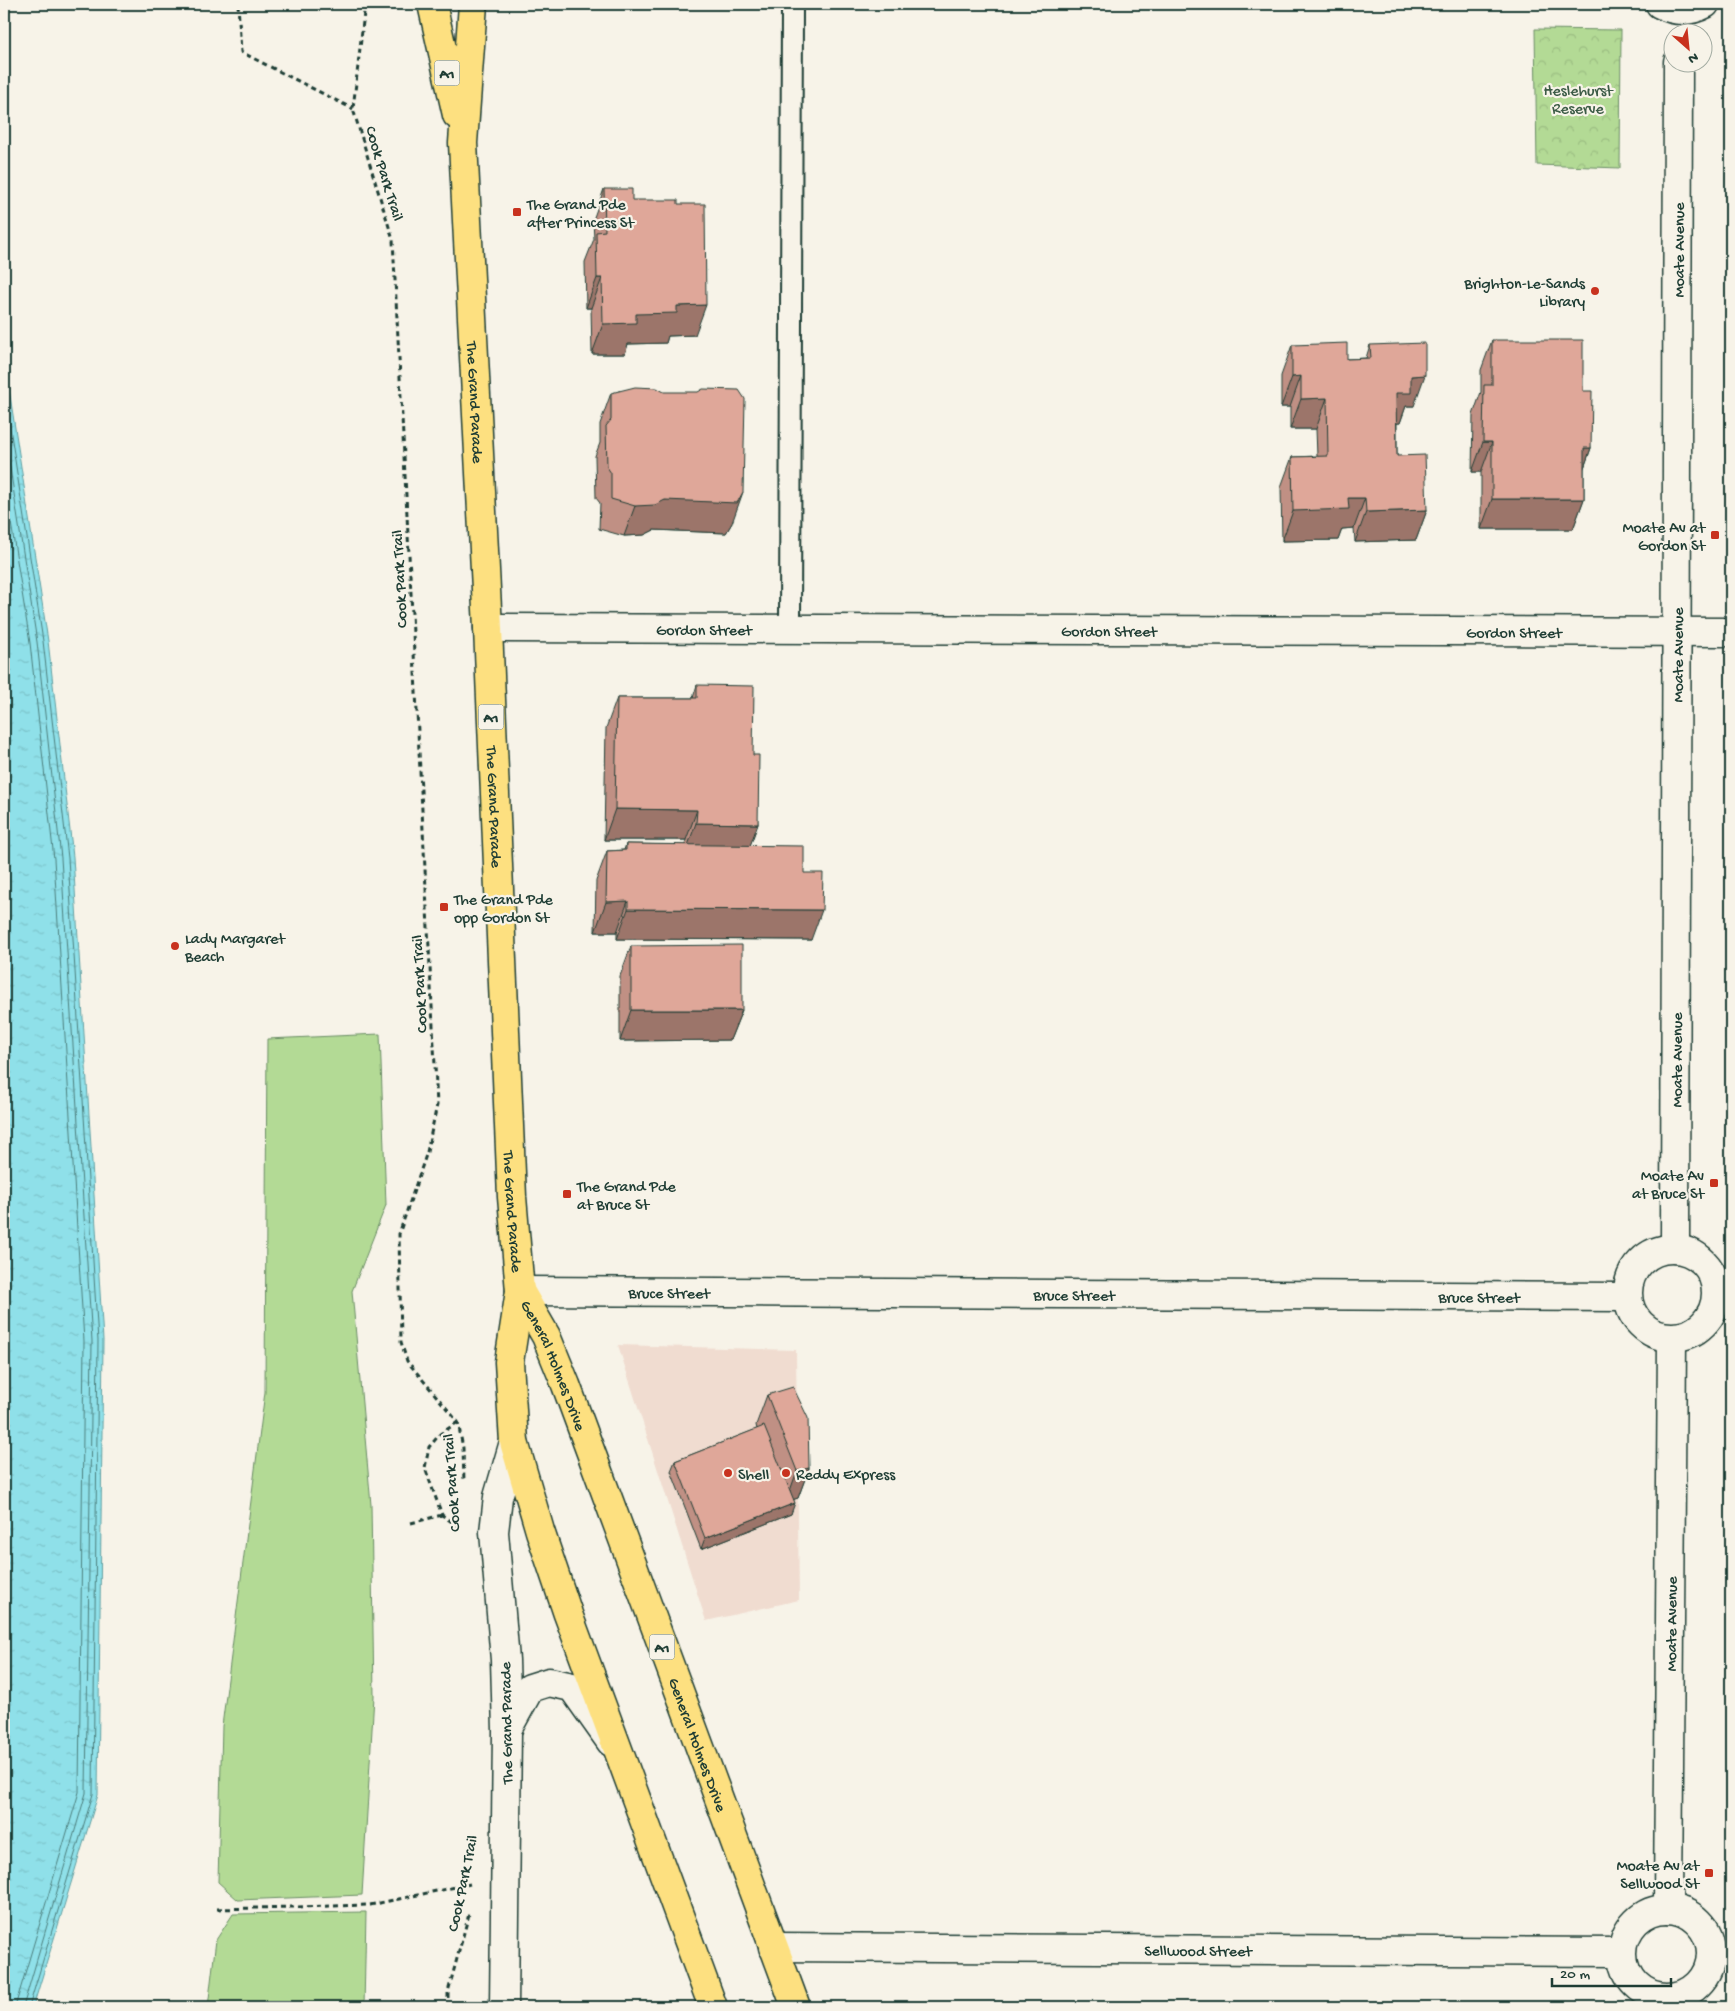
<svg xmlns="http://www.w3.org/2000/svg" width="1735" height="2011" font-family="'Gochi Hand',sans-serif">
	<defs>
		<pattern id="park-crowns" width="20" height="18" patternUnits="userSpaceOnUse" patternTransform="scale(1.25)"><rect width="20" height="18" fill="#b3da95"/><path d="M2 6a3 3 0 1 1 6 0M12 15a3 3 0 1 1 6 0" fill="none" stroke="#9abc81"/></pattern>
		<pattern id="water-ripples" width="26" height="14" patternUnits="userSpaceOnUse" patternTransform="scale(1.25)"><rect width="26" height="14" fill="#8fe0e9"/><path d="M2 4q2-2 4 0t4 0M15 11q2-2 4 0t4 0" fill="none" stroke="#7bc1c8"/></pattern>
	</defs>
	<rect width="100%" height="100%" fill="#f7f3e8"/>
	<filter id="ink" filterUnits="userSpaceOnUse"><feTurbulence type="fractalNoise" baseFrequency=".02" numOctaves="2"/><feDisplacementMap in="SourceGraphic" scale="10" xChannelSelector="R" yChannelSelector="G"/><feConvolveMatrix kernelMatrix="1 2 1 2 8 2 1 2 1" color-interpolation-filters="sRGB"/></filter>
	<g filter="url(#ink)">
		<!-- built -->
		<path fill="#f0dcd0" d="M618,1345L796,1350L799,1600L706,1621Z"/>
		<!-- grass -->
		<path fill="#b3da95" stroke="#698c64" d="M380,1034L386,1205L352,1291L371,1505L374,1696L362,1895L238,1900L218,1882L222,1726L265,1392L267,1039Z
			M366,1912L364,2007H208L216,1940L233,1914Z"/>
		<!-- park -->
		<path fill="url(#park-crowns)" stroke="#698c64" d="M1535,29L1621,30L1620,168L1537,165Z"/>
		<!-- water -->
		<path fill="url(#water-ripples)" stroke="#629fa1" d="M4,357L48,641L73,857L103,1340L98,1795L33,2007H4Z"/>
		<g fill="none" stroke-linecap="round" stroke-linejoin="round">
			<!-- shore -->
			<path stroke="#4c7e7c" stroke-width="1" d="M4,389L43,641L68,858L98,1341L93,1794L29,2007
				M4,429L37,642L61,858L92,1341L86,1793L23,2007
				M4,478L30,643L54,859L84,1341L79,1792L15,2007"/>
			<defs>
				<path id="service" d="M790,629L792,4"/>
				<g id="minor">
					<path d="M1660,4C1675,12 1690,12 1705,4"/>
					<path id="s1" d="M488,628L1731,632"/>
					<circle cx="1672" cy="1293" r="44"/>
					<path id="s2" d="M1675,1249L1678,62"/>
					<path id="s3" d="M520,1291L1627,1297"/>
					<path d="M508,1728L530,1688L549,1682L572,1687L611,1742"/>
					<circle cx="1667" cy="1953" r="44"/>
					<path id="s4" d="M1668,1909L1672,1338"/>
					<path id="s5" d="M773,1947L1622,1952"/>
					<path d="M504,2007L507,1731L505,1660L494,1532L498,1497L514,1442"/>
				</g>
				<g id="trunk">
					<path d="M432,4L457,115"/>
					<path id="s6" d="M473,4L463,143L488,628L512,1197L520,1291L509,1362L514,1442L540,1531L568,1614L713,2007"/>
					<path id="s7" d="M520,1291L546,1336L566,1385L796,2007"/>
				</g>
			</defs>
			<!-- service casing -->
			<use href="#service" stroke="#1f3d34" stroke-width="24"/>
			<!-- minor casing -->
			<use href="#minor" stroke="#1f3d34" stroke-width="31"/>
			<!-- trunk casing -->
			<use href="#trunk" stroke="#1f3d34" stroke-width="31"/>
			<!-- path -->
			<path stroke="#1f3d34" stroke-width="3" stroke-dasharray="5 4" stroke-linecap="butt" d="M238,4L241,52L353,109
				M365,4L353,109L393,240L437,1105L427,1152L399,1234L401,1342L407,1361L458,1422L463,1448L464,1482
				M458,1422L440,1434L429,1447L425,1468L442,1515L459,1527
				M411,1523L442,1515
				M217,1909L370,1905L470,1884
				M448,2007V1992L469,1914"/>
			<!-- service -->
			<use href="#service" stroke="#f7f3e8" stroke-width="20"/>
			<!-- minor -->
			<use href="#minor" stroke="#f7f3e8" stroke-width="28"/>
			<!-- trunk -->
			<use href="#trunk" stroke="#fde080" stroke-width="28"/>
		</g>
		<!-- wall -->
		<path fill="#c09084" stroke="#1f3d34" d="M604,189L632,200L695,335L668,336L666,343L628,344L625,354H592L591,308H586L585,262L594,239L593,220Z
			M1492,340L1583,391L1591,448L1584,468V499L1573,529H1481V472H1472L1473,415L1481,392V370Z
			M1292,345L1347,359L1366,358L1370,345L1414,406H1406L1400,423H1397V456L1427,510L1416,540L1355,542L1354,528L1342,529L1338,540L1282,541L1281,487L1292,457L1317,456L1316,429H1290V407H1281V376Z
			M611,393L732,523L726,533L654,530L644,535L624,536L599,529L600,503L596,498L595,456L600,443V424Z
			M697,685L753,755L758,824L750,845L804,873L811,940L617,939V932H595L596,881L607,851L624,850L626,844L685,845L686,840H604L606,728L617,698H693Z
			M631,946L742,1010L730,1040L620,1041V976Z
			M767,1395L809,1468L798,1498L794,1499L791,1514L701,1549L671,1471L675,1461L757,1429L756,1425Z"/>
		<!-- shaded-wall -->
		<path fill="#9c756b" stroke="#1f3d34" d="M597,278H602L591,308H586Z
			M706,305L695,335L668,336L666,343L628,344L625,354H592L603,324L636,314L677,306Z
			M1425,375L1414,406H1406L1400,423L1385,424L1396,393L1411,376Z
			M1301,376L1290,407H1281L1292,377Z
			M1327,398L1316,429H1290L1301,399Z
			M1483,442H1492L1481,472H1472Z
			M1584,448H1591L1580,479Z
			M743,492L732,523L726,533L654,530L644,535L624,536L635,506L665,500Z
			M1348,498H1365L1354,528L1342,529L1338,540L1282,541L1293,511Z
			M1492,499H1584L1573,529H1481Z
			M1427,510L1416,540L1355,542L1366,512Z
			M615,809L697,810L686,840H604Z
			M696,823L758,824L747,854H685Z
			M628,901L617,932H595L606,902Z
			M628,909L822,910L811,940L617,939Z
			M631,1010H742L730,1040L620,1041Z
			M809,1468L798,1498L786,1502L797,1471Z
			M795,1503L791,1514L701,1549L705,1538Z"/>
		<!-- building -->
		<path fill="#dfa799" stroke="#1f3d34" d="M604,189H632V200H678V204H705L706,305L677,306V313L636,314V323L603,324L602,278H597L596,232L605,231Z
			M1492,340H1583V391H1592L1591,448H1584V499H1492V442H1483L1484,385H1492Z
			M1347,343V359L1371,358L1370,345L1425,343V375L1411,376V393H1396L1397,456L1425,455L1427,510L1366,512L1365,498H1348L1349,509L1293,511L1292,457L1328,456L1327,398L1301,399V376L1292,377V345Z
			M635,387L657,388L664,392H698L703,389L739,390L745,399L743,492L737,503L665,500L655,505L635,506L611,499V473L607,467L606,426L611,420V393Z
			M697,685L754,686L753,755H759L758,824L696,823L697,810L615,809L617,698H697Z
			M626,844L804,846V873H823L822,910L628,909V901L606,902L607,851L626,850Z
			M742,945V1010H631V946Z
			M793,1387L808,1418L809,1468L797,1471L767,1395Z
			M764,1426L795,1503L705,1538L675,1461Z"/>
	</g>
	<!-- markers -->
	<g fill="#c8321e" stroke="#f7f3e8" stroke-width="2">
		<rect x="512" y="207" width="10" height="10" rx="2.5"/>
		<circle cx="1595" cy="291" r="5"/>
		<rect x="1710" y="530" width="10" height="10" rx="2.5"/>
		<rect x="439" y="902" width="10" height="10" rx="2.5"/>
		<circle cx="175" cy="946" r="5"/>
		<rect x="1709" y="1178" width="10" height="10" rx="2.5"/>
		<rect x="562" y="1189" width="10" height="10" rx="2.5"/>
		<circle cx="728" cy="1473" r="5"/>
		<circle cx="786" cy="1473" r="5"/>
		<rect x="1704" y="1868" width="10" height="10" rx="2.5"/>
	</g>
	<g text-anchor="middle" stroke-width="4.5" stroke-linejoin="round" paint-order="stroke">
		<!-- shield labels -->
		<g fill="#f7f3e8" stroke="#60746a" stroke-width="1">
			<rect x="434.5" y="60.5" width="25" height="25" rx="4"/>
			<rect x="478.5" y="704.5" width="25" height="25" rx="4"/>
			<rect x="649.5" y="1634.5" width="25" height="25" rx="4"/>
		</g>
		<g font-size="15" font-weight="bold" fill="#1f3d34">
			<text x="447" y="78">A1</text>
			<text x="491" y="722">A1</text>
			<text x="662" y="1652">A1</text>
		</g>
		<!-- park labels -->
		<g font-size="16" fill="#3d5c47" stroke="#f7f3e8">
			<text x="1578" y="95">Heslehurst<tspan x="1578" dy="18">Reserve</tspan></text>
		</g>
		<!-- street labels -->
		<g font-size="16" fill="#1f3d34" stroke="#f7f3e8">
			<text transform="translate(386 173) rotate(73)" y="6">Cook Park Trail</text>
			<text dy="6" stroke="none"><textPath href="#s2" startOffset="999">Moate Avenue</textPath></text>
			<text dy="6" stroke="none"><textPath href="#s6" startOffset="399">The Grand Parade</textPath></text>
			<text transform="translate(398 579) rotate(-93)" y="6">Cook Park Trail</text>
			<text dy="6" stroke="none"><textPath href="#s1" startOffset="216">Gordon Street</textPath></text>
			<text dy="6" stroke="none"><textPath href="#s1" startOffset="621">Gordon Street</textPath></text>
			<text dy="6" stroke="none"><textPath href="#s1" startOffset="1026">Gordon Street</textPath></text>
			<text dy="6" stroke="none"><textPath href="#s2" startOffset="594">Moate Avenue</textPath></text>
			<text dy="6" stroke="none"><textPath href="#s6" startOffset="804">The Grand Parade</textPath></text>
			<text transform="translate(418 984) rotate(-93)" y="6">Cook Park Trail</text>
			<text dy="6" stroke="none"><textPath href="#s2" startOffset="189">Moate Avenue</textPath></text>
			<text dy="6" stroke="none"><textPath href="#s6" startOffset="1209">The Grand Parade</textPath></text>
			<text dy="6" stroke="none"><textPath href="#s3" startOffset="149">Bruce Street</textPath></text>
			<text dy="6" stroke="none"><textPath href="#s3" startOffset="554">Bruce Street</textPath></text>
			<text dy="6" stroke="none"><textPath href="#s3" startOffset="959">Bruce Street</textPath></text>
			<text dy="6" stroke="none"><textPath href="#s7" startOffset="82">General Holmes Drive</textPath></text>
			<text transform="translate(450 1483) rotate(-94)" y="6">Cook Park Trail</text>
			<text dy="6" stroke="none"><textPath href="#s4" startOffset="285">Moate Avenue</textPath></text>
			<text transform="translate(505 1723) rotate(-91)" y="6">The Grand Parade</text>
			<text dy="6" stroke="none"><textPath href="#s7" startOffset="488">General Holmes Drive</textPath></text>
			<text transform="translate(461 1883) rotate(-78)" y="6">Cook Park Trail</text>
			<text dy="6" stroke="none"><textPath href="#s5" startOffset="425">Sellwood Street</textPath></text>
		</g>
		<!-- poi labels -->
		<g font-size="16" fill="#1f3d34" stroke="#f7f3e8" text-anchor="start">
			<text x="527" y="209">The Grand Pde<tspan x="527" dy="18">after Princess St</tspan></text>
			<text x="1585" y="288" text-anchor="end">Brighton-Le-Sands<tspan x="1585" dy="18">Library</tspan></text>
			<text x="1705" y="532" text-anchor="end">Moate Av at<tspan x="1705" dy="18">Gordon St</tspan></text>
			<text x="454" y="904">The Grand Pde<tspan x="454" dy="18">opp Gordon St</tspan></text>
			<text x="185" y="943">Lady Margaret<tspan x="185" dy="18">Beach</tspan></text>
			<text x="1704" y="1180" text-anchor="end">Moate Av<tspan x="1704" dy="18">at Bruce St</tspan></text>
			<text x="577" y="1191">The Grand Pde<tspan x="577" dy="18">at Bruce St</tspan></text>
			<text x="738" y="1479">Shell</text>
			<text x="796" y="1479">Reddy Express</text>
			<text x="1699" y="1870" text-anchor="end">Moate Av at<tspan x="1699" dy="18">Sellwood St</tspan></text>
		</g>
	</g>
	<!-- margin -->
	<rect width="1735" height="2011" fill="none" stroke="#f7f3e8" stroke-width="20"/>
	<rect x="10" y="10" width="1715" height="1991" fill="none" stroke="#1f3d34" stroke-width="2" filter="url(#ink)"/>
	<!-- north arrow -->
	<g transform="translate(1688 48) rotate(153)"><circle r="24" fill="#f7f3e8" stroke="#a1aaa0"/>
	<path d="M0-4L9 19L0 12L-9 19Z" fill="#c8321e"/>
	<text y="-8" font-size="14" font-weight="bold" text-anchor="middle" fill="#1f3d34">N</text>
	</g>
	<!-- scale -->
	<path d="M1552 1978v8h119v-8" fill="none" stroke="#1f3d34" stroke-width="2.5"/>
	<text x="1560" y="1978" font-size="15" fill="#1f3d34" stroke="#f7f3e8" stroke-width="4" paint-order="stroke">20 m</text>
</svg>
